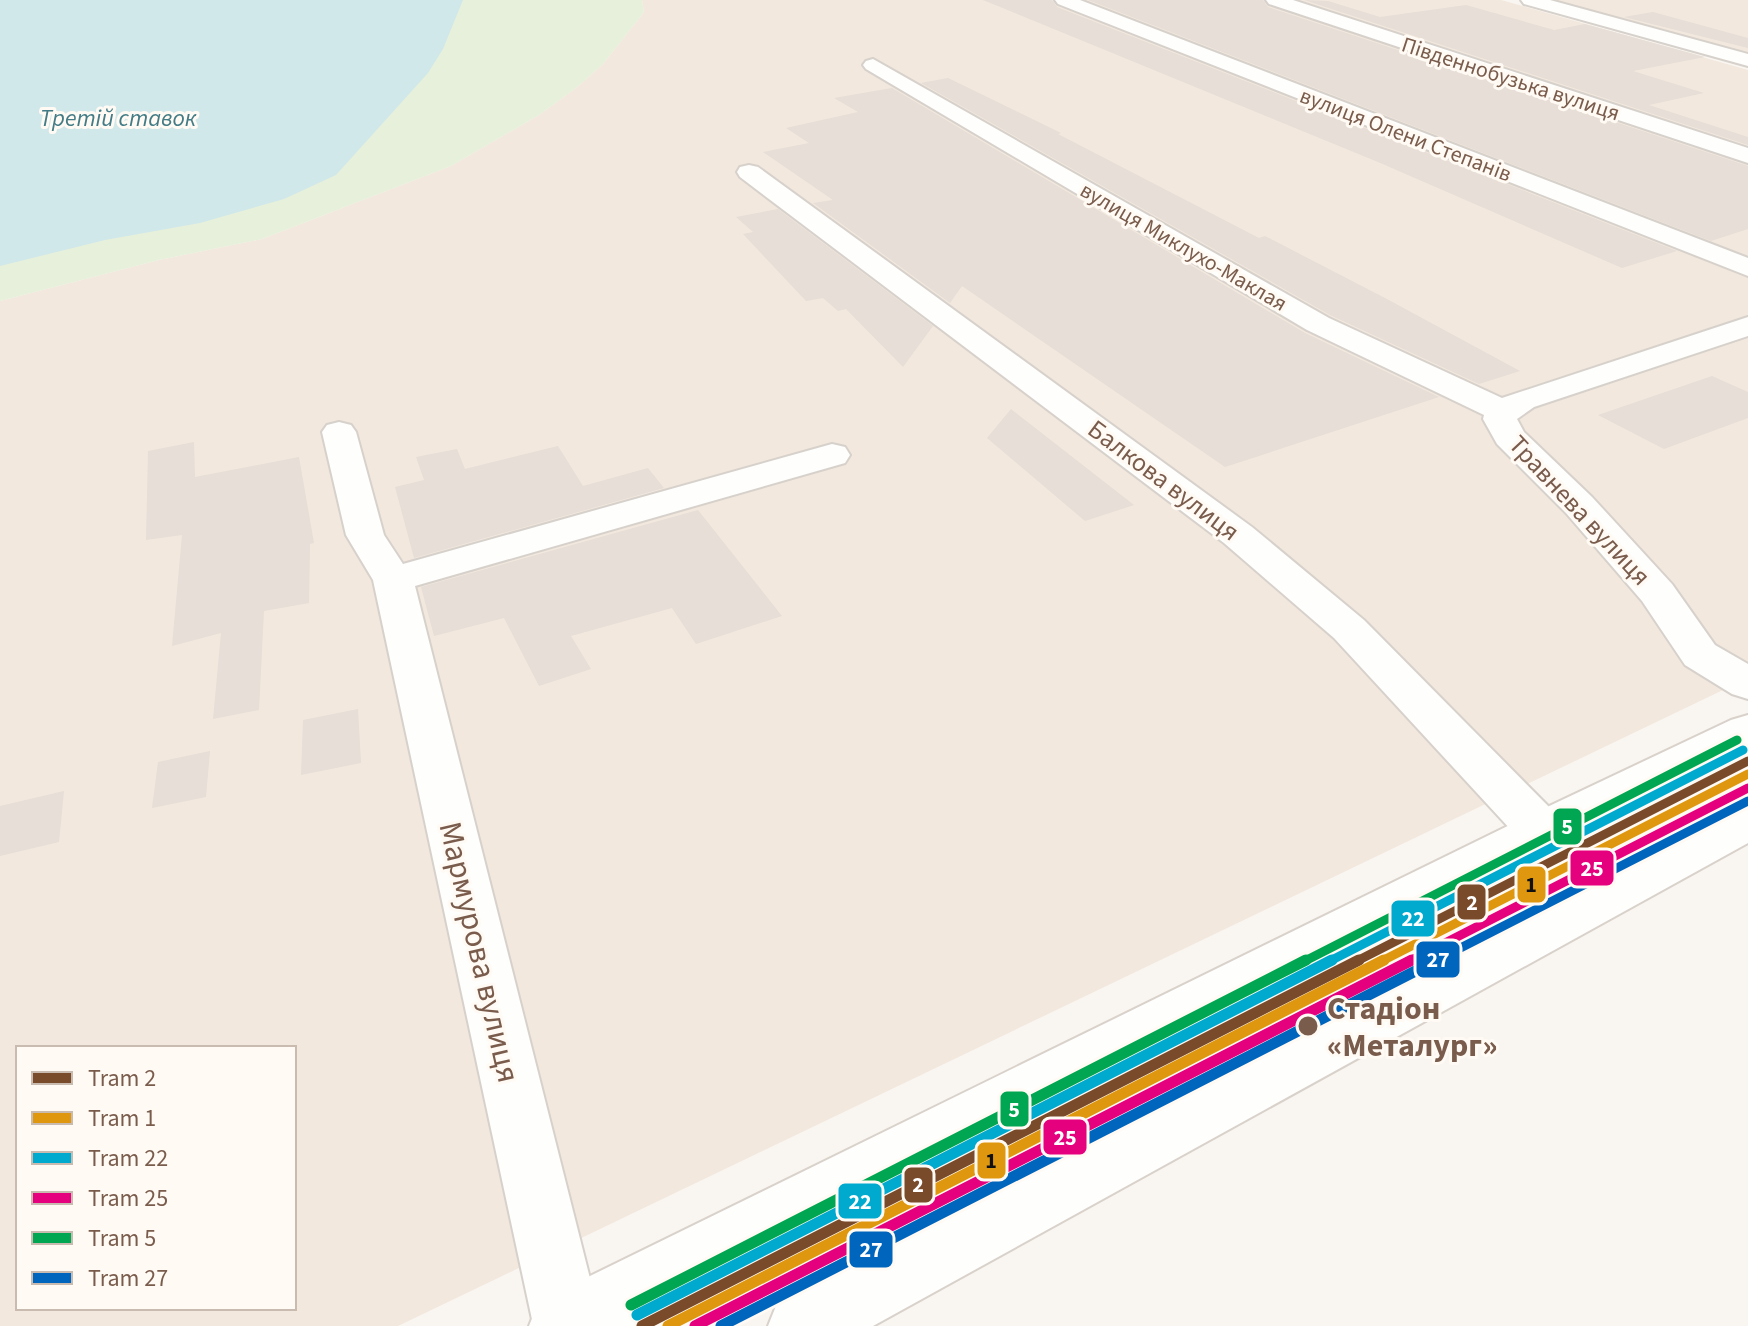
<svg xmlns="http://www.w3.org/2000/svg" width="1748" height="1326" font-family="'Source Sans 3',sans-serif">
	<rect width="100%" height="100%" fill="#f9f5f0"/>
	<!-- residential -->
	<path fill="#f2e8de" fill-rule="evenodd" d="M642,0H1501L1748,70V678L398,1326H0V301L159,260L262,239L451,166L539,115L576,88L603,64L644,12ZM18,1048H294V1308H18Z
		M1531,0H1748V60Z"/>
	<!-- green -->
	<path fill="#e7f0db" d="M0,0H642L644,12L603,64L576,88L539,115L451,166L262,239L159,260L0,301Z"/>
	<!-- water -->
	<path fill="#d0e8ea" d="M0,0H463L443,49L428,73L336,175L284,199L200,223L105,240L0,266Z"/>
	<!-- building -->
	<path fill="#e6ded7" d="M983,0H1052L1057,7L1677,251L1622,268L1378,162Z
		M1088,0H1263L1268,7L1748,166V229L1711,241Z
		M1304,0L1328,1L1380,17L1466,5L1554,30L1585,24L1705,57L1633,71L1704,93L1649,105L1748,137V145Z
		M1653,12L1748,38V48L1624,17Z
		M948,78L1061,133L1058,134L1259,238L1265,236L1385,298L1520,371L1479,384L1330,315L921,83Z
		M892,88L1305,333L1439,397L1225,467L962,286L950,303L813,203L833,200L763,152L809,143L786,128L858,112L834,98Z
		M778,209L933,326L903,367L846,309L838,311L823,298L806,301L743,234L753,232L736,217Z
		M1712,376L1748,392V418L1664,449L1598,415Z
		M1011,409L1134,505L1085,521L987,438Z
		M194,442L195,477L299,457L314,543L310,544L309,603L264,611L259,710L213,719L221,633L172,646L182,535L146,540L148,451Z
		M558,446L583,486L648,468L664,488L414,558L395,487L424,480L416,457L457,449L465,469Z
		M698,510L782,616L696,644L672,608L571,636L591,669L539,686L504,618L434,636L421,587Z
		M358,709L361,763L301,775L303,720Z
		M210,751L206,797L152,808L158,762Z
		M64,791L59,842L0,856V806Z"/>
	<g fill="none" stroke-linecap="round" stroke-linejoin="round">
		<defs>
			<path id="minor" d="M1055,0H1080L1748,258V276L1058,4Z
				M1266,0H1293L1748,148V163L1269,4Z
				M1521,0H1550L1748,54V66L1524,4Z
				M873,59L1329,318L1502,398L1748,317V336L1534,407L1517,419L1524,432L1592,497L1672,584L1715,645L1748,664V699L1732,694L1685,665L1642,601L1566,513L1497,444L1483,419L1484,415L1307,330L866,69L863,65L866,61Z
				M749,165L758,167L1252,527L1364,620L1560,818L1567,831L1560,844L1542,850L1524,844L1334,638L1224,543L740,177L737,172L740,167Z
				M339,422L351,425L356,432L384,535L403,564L832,444L845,447L850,455L845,463L415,586L602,1326L533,1324L373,580L346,535L322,432L327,425Z"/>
			<path id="secondary" d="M1748,715V751L1560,844L637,1326H529L539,1301L1524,818L1731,720Z
				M1748,802V843L873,1326H768L778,1301L1730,807Z"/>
		</defs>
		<!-- minor casing -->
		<use href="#minor" stroke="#d7d1cb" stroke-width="4"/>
		<!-- secondary casing -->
		<use href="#secondary" stroke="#d9d2cb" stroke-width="4"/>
		<!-- minor -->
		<use href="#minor" fill="#fefefd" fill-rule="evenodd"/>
		<!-- secondary -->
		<use href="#secondary" fill="#fefefd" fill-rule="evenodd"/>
		<defs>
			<path id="tram-1-far1" d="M1355,962L1748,761"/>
			<path id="tram-1" d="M642,1326L1359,960"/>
			<path id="tram-2-far1" d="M1380,962L1748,774"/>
			<path id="tram-2" d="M668,1326L1384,960"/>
			<path id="tram-3-far1" d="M1328,962L1743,750"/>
			<path id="tram-3" d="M637,1315L1332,960"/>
			<path id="tram-4-far1" d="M1408,962L1748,788"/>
			<path id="tram-4" d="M695,1326L1412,960"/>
			<path id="tram-5-far1" d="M1303,962L1737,740"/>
			<path id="tram-5" d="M631,1305L1306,960"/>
			<path id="tram-6-far1" d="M1433,962L1748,801"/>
			<path id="tram-6" d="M721,1326L1437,960"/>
		</defs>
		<!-- tram-1-far1 casing -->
		<use href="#tram-1-far1" stroke="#fffaf3" stroke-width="15"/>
		<!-- tram-1 casing -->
		<use href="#tram-1" stroke="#fffaf3" stroke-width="17"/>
		<!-- tram-2-far1 casing -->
		<use href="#tram-2-far1" stroke="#fffaf3" stroke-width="15"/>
		<!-- tram-2 casing -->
		<use href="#tram-2" stroke="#fffaf3" stroke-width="17"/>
		<!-- tram-3-far1 casing -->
		<use href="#tram-3-far1" stroke="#fffaf3" stroke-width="15"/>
		<!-- tram-3 casing -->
		<use href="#tram-3" stroke="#fffaf3" stroke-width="17"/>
		<!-- tram-4-far1 casing -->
		<use href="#tram-4-far1" stroke="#fffaf3" stroke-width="15"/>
		<!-- tram-4 casing -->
		<use href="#tram-4" stroke="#fffaf3" stroke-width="17"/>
		<!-- tram-5-far1 casing -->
		<use href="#tram-5-far1" stroke="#fffaf3" stroke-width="15"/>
		<!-- tram-5 casing -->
		<use href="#tram-5" stroke="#fffaf3" stroke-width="17"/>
		<!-- tram-6-far1 casing -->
		<use href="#tram-6-far1" stroke="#fffaf3" stroke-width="15"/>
		<!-- tram-6 casing -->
		<use href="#tram-6" stroke="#fffaf3" stroke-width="17"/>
		<!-- tram-1-far1 -->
		<use href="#tram-1-far1" stroke="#7a4b2a" stroke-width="9"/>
		<!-- tram-1 -->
		<use href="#tram-1" stroke="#7a4b2a" stroke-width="11"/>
		<!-- tram-2-far1 -->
		<use href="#tram-2-far1" stroke="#de970f" stroke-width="9"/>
		<!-- tram-2 -->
		<use href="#tram-2" stroke="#de970f" stroke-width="11"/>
		<!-- tram-3-far1 -->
		<use href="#tram-3-far1" stroke="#00a9ce" stroke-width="9"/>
		<!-- tram-3 -->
		<use href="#tram-3" stroke="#00a9ce" stroke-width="11"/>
		<!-- tram-4-far1 -->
		<use href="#tram-4-far1" stroke="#e5007d" stroke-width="9"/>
		<!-- tram-4 -->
		<use href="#tram-4" stroke="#e5007d" stroke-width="11"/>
		<!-- tram-5-far1 -->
		<use href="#tram-5-far1" stroke="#00a651" stroke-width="9"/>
		<!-- tram-5 -->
		<use href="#tram-5" stroke="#00a651" stroke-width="11"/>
		<!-- tram-6-far1 -->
		<use href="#tram-6-far1" stroke="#0065bd" stroke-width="9"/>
		<!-- tram-6 -->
		<use href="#tram-6" stroke="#0065bd" stroke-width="11"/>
	</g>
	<!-- markers -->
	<circle fill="#7a5c4d" stroke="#fffaf3" stroke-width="3" cx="1308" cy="1026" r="11"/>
	<g text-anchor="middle" stroke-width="6" stroke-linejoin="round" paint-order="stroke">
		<!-- far-street labels -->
		<g font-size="22" fill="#7a5c4d" stroke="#fffaf3">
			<text transform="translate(1511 78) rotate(18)" y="8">Південнобузька вулиця</text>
			<text transform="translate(1406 134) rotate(21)" y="8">вулиця Олени Степанів</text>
			<text transform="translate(1184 246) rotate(30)" y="8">вулиця Миклухо-Маклая</text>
		</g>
		<!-- far-water labels -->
		<g font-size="24" font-style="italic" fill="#437c86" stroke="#fffaf3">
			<text x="118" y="126">Третій ставок</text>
		</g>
		<!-- street labels -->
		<g font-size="26" fill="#7a5c4d" stroke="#fffaf3">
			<text transform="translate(1164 480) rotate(37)" y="9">Балкова вулиця</text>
			<text transform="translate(1580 510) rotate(47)" y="9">Травнева вулиця</text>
		</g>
		<!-- near-street labels -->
		<g font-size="32" fill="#7a5c4d" stroke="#fffaf3">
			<text transform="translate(480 952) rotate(77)" y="11">Мармурова вулиця</text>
		</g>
		<!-- near-stop labels -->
		<g font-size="32" font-weight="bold" fill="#7a5c4d" stroke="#fffaf3" text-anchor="start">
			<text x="1327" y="1019">Стадіон<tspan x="1327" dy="37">«Металург»</tspan></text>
		</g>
	</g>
	<g stroke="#fffaf3" stroke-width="3">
		<rect x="1552" y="807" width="31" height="39" rx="8" fill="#00a651"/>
		<rect x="1569" y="849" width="46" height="38" rx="8" fill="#e5007d"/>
		<rect x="1516" y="865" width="31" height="39" rx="8" fill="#de970f"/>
		<rect x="1456" y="883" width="31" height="38" rx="8" fill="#7a4b2a"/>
		<rect x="1390" y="899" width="46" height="39" rx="8" fill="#00a9ce"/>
		<rect x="1415" y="940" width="46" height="39" rx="8" fill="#0065bd"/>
		<rect x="999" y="1090" width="31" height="38" rx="8" fill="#00a651"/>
		<rect x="1042" y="1118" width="46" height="38" rx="8" fill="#e5007d"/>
		<rect x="976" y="1141" width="31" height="39" rx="8" fill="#de970f"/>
		<rect x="903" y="1166" width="31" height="38" rx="8" fill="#7a4b2a"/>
		<rect x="837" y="1182" width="46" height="38" rx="8" fill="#00a9ce"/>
		<rect x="848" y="1230" width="46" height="39" rx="8" fill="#0065bd"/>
	</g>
	<g font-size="22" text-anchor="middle" font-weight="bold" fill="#fff">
		<text x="1567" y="834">5</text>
		<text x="1592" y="876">25</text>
		<text x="1472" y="910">2</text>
		<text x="1413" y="926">22</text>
		<text x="1438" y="967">27</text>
		<text x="1014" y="1117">5</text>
		<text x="1065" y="1145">25</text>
		<text x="918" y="1192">2</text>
		<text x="860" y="1209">22</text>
		<text x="871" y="1257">27</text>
	</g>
	<g font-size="22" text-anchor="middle" font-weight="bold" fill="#111">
		<text x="1531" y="892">1</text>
		<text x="991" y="1168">1</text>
	</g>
	<!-- legend -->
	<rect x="16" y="1046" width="280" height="264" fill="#fffaf3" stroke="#cabbb1" stroke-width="2"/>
	<rect x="32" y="1072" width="40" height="12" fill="#7a4b2a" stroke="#cabbb1" stroke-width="2"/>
	<text x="88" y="1086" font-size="24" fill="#7a5c4d">Tram 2</text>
	<rect x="32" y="1112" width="40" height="12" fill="#de970f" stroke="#cabbb1" stroke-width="2"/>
	<text x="88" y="1126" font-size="24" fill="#7a5c4d">Tram 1</text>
	<rect x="32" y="1152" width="40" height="12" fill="#00a9ce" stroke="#cabbb1" stroke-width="2"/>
	<text x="88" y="1166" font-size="24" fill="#7a5c4d">Tram 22</text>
	<rect x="32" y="1192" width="40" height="12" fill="#e5007d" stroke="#cabbb1" stroke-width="2"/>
	<text x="88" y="1206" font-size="24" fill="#7a5c4d">Tram 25</text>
	<rect x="32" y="1232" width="40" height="12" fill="#00a651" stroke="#cabbb1" stroke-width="2"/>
	<text x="88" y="1246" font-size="24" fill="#7a5c4d">Tram 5</text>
	<rect x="32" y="1272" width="40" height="12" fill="#0065bd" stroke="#cabbb1" stroke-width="2"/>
	<text x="88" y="1286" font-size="24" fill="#7a5c4d">Tram 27</text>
</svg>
